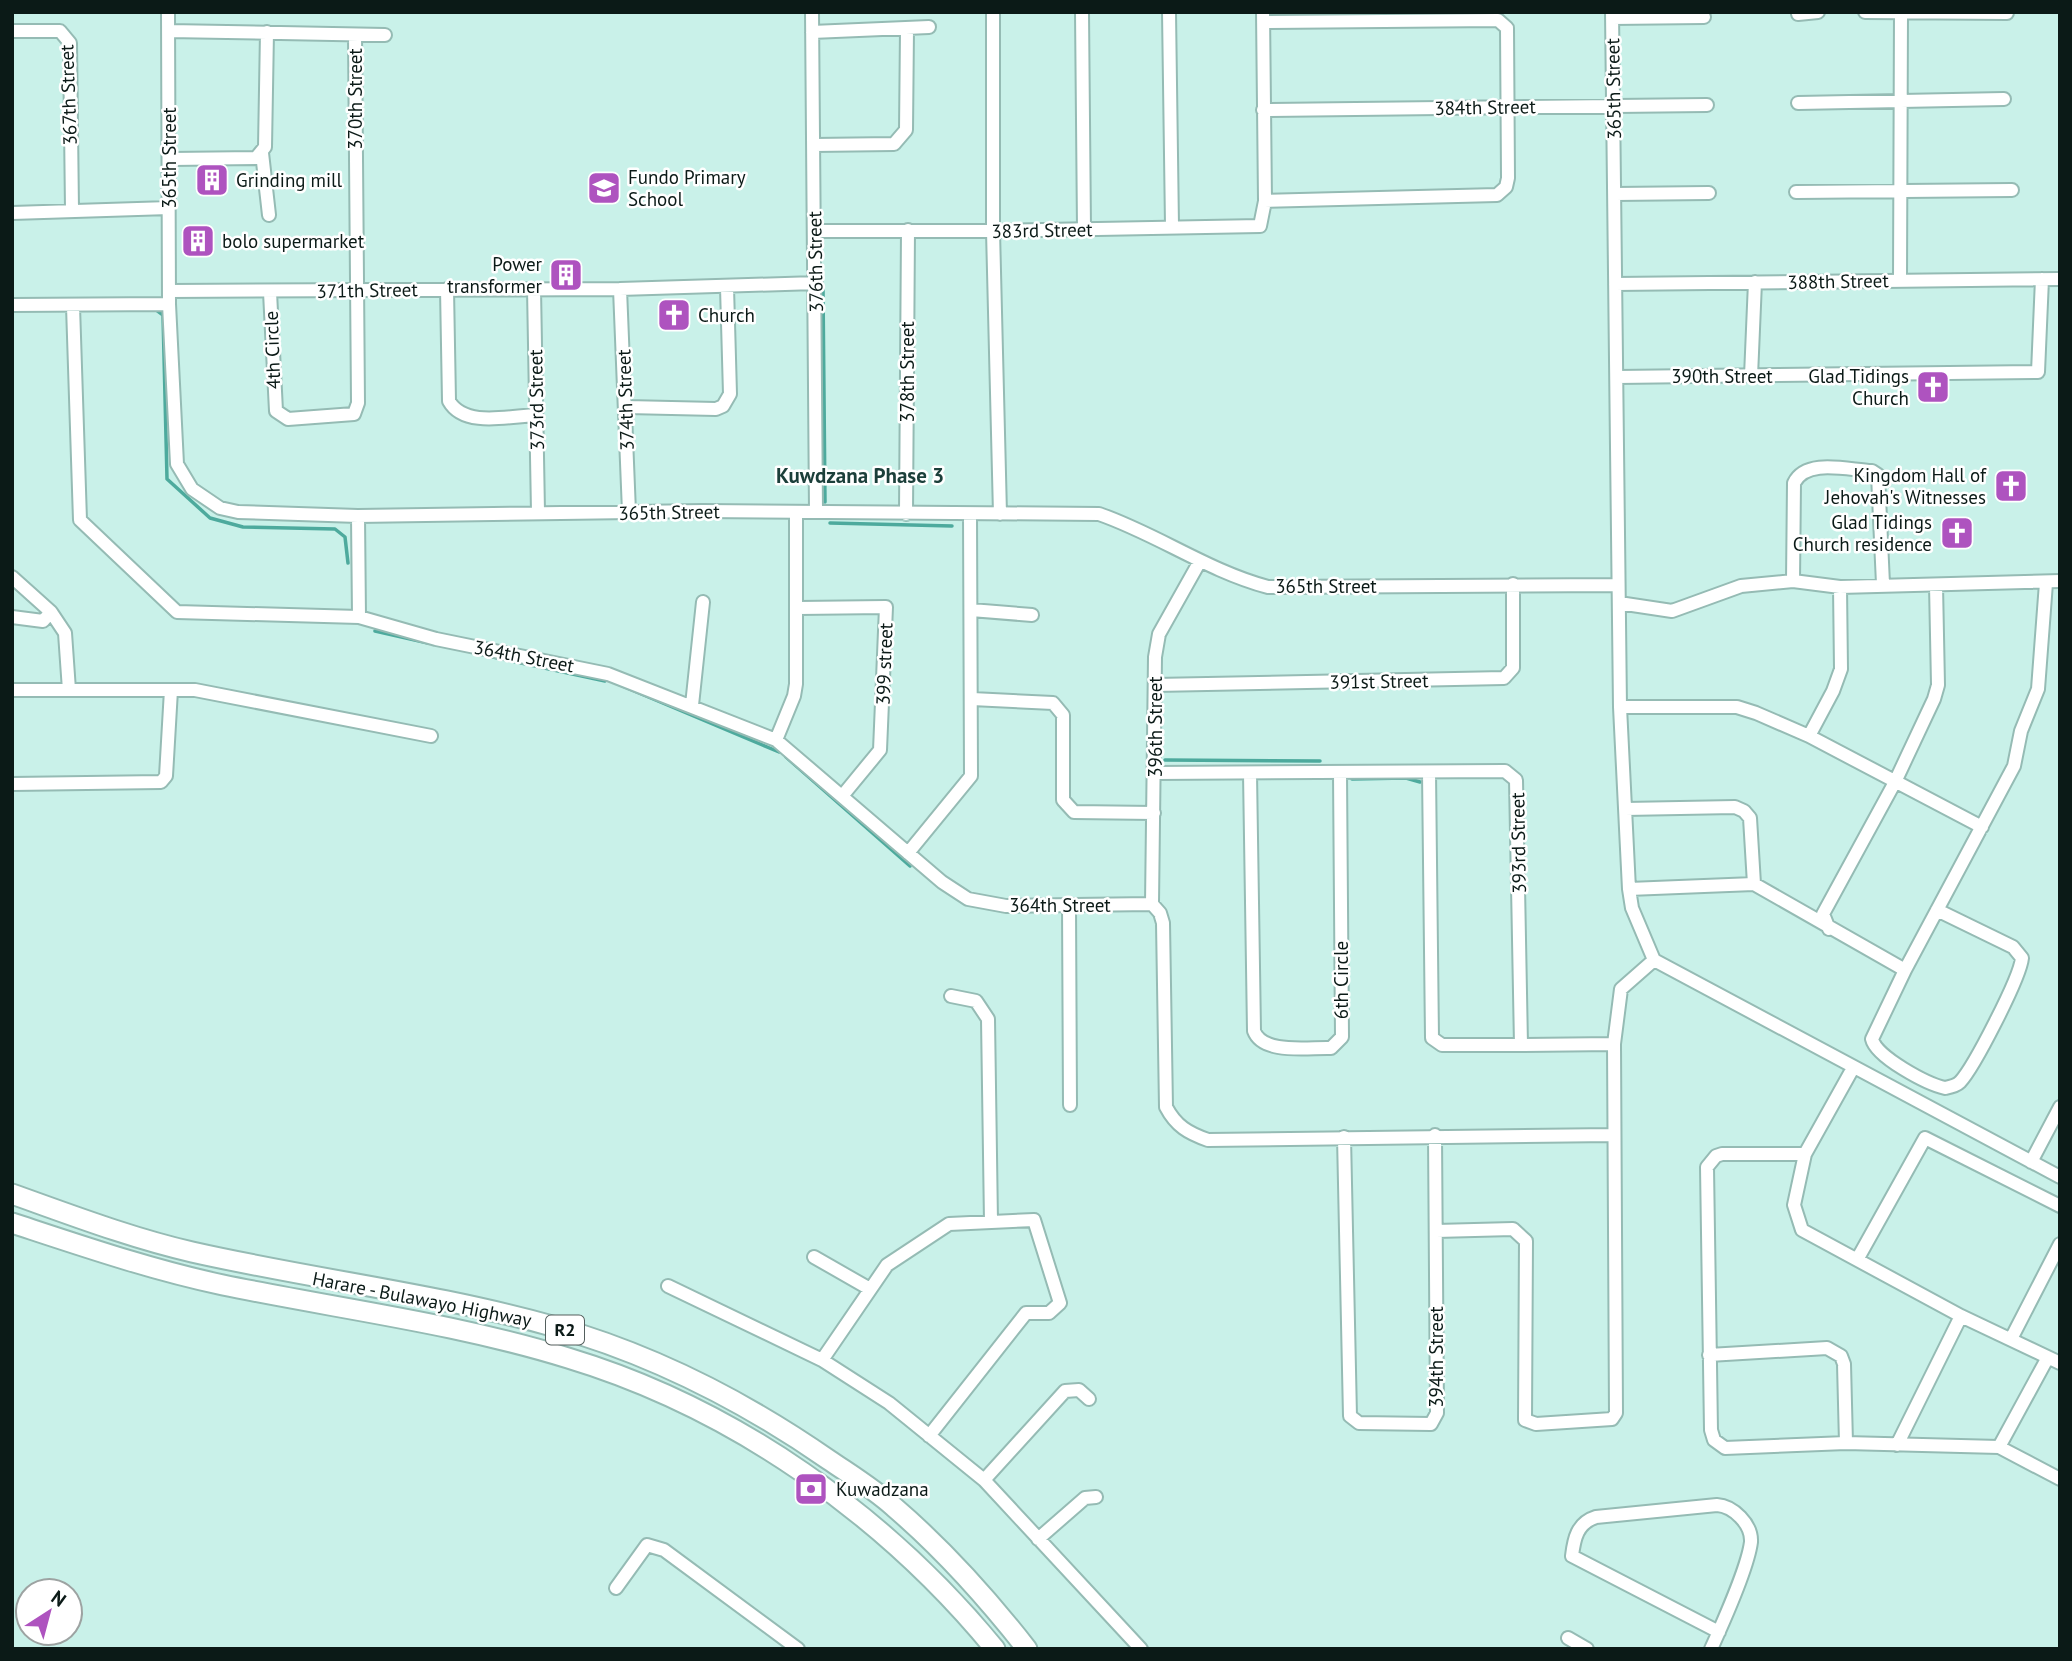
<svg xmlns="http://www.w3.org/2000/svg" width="2072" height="1661" font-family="'PT Sans',sans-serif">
	<rect width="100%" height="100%" fill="#c9f1e9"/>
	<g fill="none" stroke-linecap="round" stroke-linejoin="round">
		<!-- stream -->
		<path stroke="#4daa9d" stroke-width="3.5" d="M823,288L825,502
			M155,309L163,315L167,479L210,518L243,527L335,529L345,537L348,563
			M830,523L952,526
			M375,631L428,643
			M493,657L605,681
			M620,685L779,752
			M786,757L910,866
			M1165,760L1320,761
			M1352,779L1406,778L1420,782"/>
		<defs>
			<path id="minor" d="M168,12L169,304L177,464L192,489L220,508L238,512L358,516L703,511L1099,514C1157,534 1208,571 1268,587L1618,585
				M812,12L816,512
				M993,12V231L1000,514
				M1082,12L1084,229
				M1169,12L1172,226
				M1612,12L1620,707L1629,889L1632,908L1654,960L1621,989L1614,1044
				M1865,12L2007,13
				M1798,14L1818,12
				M1612,18L1704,17
				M1263,22L1498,20L1507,28L1508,178L1506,187L1497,195L1265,201
				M12,31H60L70,43L72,210
				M169,31L385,35
				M812,32L929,27
				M1798,103L2004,99
				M1263,110L1707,105
				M814,145L894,144L906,130L907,30
				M262,153L269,215
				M171,159L256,158L265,147L267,32
				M1796,192L2012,190
				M1615,194L1709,193
				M12,213L169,208
				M815,231H993L1260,226L1265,201L1263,12
				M1900,280L1901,12
				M1615,284L2060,279
				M447,289L449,401C464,428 510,416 536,415
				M534,289L538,512
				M620,289L629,512
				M169,291L620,289L816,283
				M270,292L276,411L288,419L354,414L358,403L355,35
				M12,305L169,304
				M73,306L80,520L177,612L359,617L436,639L608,674L776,740L942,882L968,899L1006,906L1152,904
				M1751,376L1755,282
				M1617,377L2038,372L2042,279
				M627,407L716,409L723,406L730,394L727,287
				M906,514L908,230
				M358,516L359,617
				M12,577L51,612L43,621L12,617
				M1793,581L1794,483C1806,458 1848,470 1872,471L1878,475L1883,584
				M1619,603L1672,611L1741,586L1793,581L1840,587L2060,581
				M798,608L886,607L880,750L843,795
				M971,610L1032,615
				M51,612L65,633L69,690
				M1155,685L1504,678L1513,668V584
				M12,690H195L431,736
				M972,699L1053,703L1063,715V800L1074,812L1154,813
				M692,705L703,602
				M1620,707H1737L1756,713L1809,736L1982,827
				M1809,736L1833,691L1841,669L1840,587
				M776,740L794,696L796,684V512
				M1429,772L1432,1038L1442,1045H1521
				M1154,773L1505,771L1516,780L1521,1045L1614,1044L1616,1413L1612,1419L1536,1424L1525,1420L1526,1241L1513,1229L1436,1231
				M1250,773L1254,1031C1263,1055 1309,1047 1331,1048L1342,1037L1340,773
				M12,784L161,782L166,776L171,690
				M1625,809L1735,807L1744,811L1750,818L1754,884
				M908,853L971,776L970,514
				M1629,889L1754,884L1905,970
				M1152,904L1160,913L1163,923L1166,1107C1176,1126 1188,1133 1208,1140L1613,1135
				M1152,904L1155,657L1159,634L1200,561
				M1069,905L1070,1105
				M1937,910L2013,947L2022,958C2020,978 1974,1067 1960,1082C1956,1086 1950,1087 1945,1088C1927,1084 1876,1057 1872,1039L1905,970L2014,766L2021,731L2038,689L2046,583
				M1829,929L1823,914L1895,782L1934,699L1938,685L1936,585
				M1654,960L2060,1177
				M951,996L976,1001L988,1019L991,1222
				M1853,1068L1805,1154L1794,1205L1802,1230L1961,1316L2060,1363
				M1344,1137L1350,1416L1359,1423L1431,1424L1437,1413L1435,1135
				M1805,1154H1722L1716,1156L1707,1167L1711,1430L1714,1440L1725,1448L1846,1443L1999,1447L2060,1479
				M2031,1162L2060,1107
				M814,1257L870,1289
				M1858,1258L1925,1138L2060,1206
				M668,1286L822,1360L889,1403L984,1480L1141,1649
				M2011,1339L2060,1244
				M1709,1355L1827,1348L1841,1356L1844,1364L1846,1443
				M822,1360L887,1265L949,1224L1034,1220L1060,1303L1049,1313H1026L929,1436
				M1897,1445L1961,1316
				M1999,1447L2047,1359
				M984,1480L1065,1391L1079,1390L1089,1399
				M1038,1539L1085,1498L1096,1497
				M616,1588L647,1545L664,1550L798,1649
				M1568,1638L1587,1649
				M1711,1649C1722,1625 1748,1566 1751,1542C1752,1524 1733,1506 1717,1505L1596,1517C1577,1523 1574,1539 1572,1556L1719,1632"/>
			<path id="trunk" d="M12,1194C71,1215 131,1238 192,1252C311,1279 434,1293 552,1326C652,1354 744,1401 829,1460C851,1475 874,1489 894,1507C943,1549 987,1598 1027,1649
				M12,1223C82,1246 152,1270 223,1285C339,1309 455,1323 568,1358C734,1408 886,1516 995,1649"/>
		</defs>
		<!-- minor casing -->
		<use href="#minor" stroke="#95bbb4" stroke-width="16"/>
		<!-- trunk casing -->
		<use href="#trunk" stroke="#95bbb4" stroke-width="23"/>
		<!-- minor -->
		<use href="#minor" stroke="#fff" stroke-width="12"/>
		<!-- trunk -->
		<use href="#trunk" stroke="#fff" stroke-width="19"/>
	</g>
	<!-- icons -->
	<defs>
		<symbol id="building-square" viewBox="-11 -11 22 22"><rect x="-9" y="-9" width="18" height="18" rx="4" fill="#ae53bf" stroke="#fff"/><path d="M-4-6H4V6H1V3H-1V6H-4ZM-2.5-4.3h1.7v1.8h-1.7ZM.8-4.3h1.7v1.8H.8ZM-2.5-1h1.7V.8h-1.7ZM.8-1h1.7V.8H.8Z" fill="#fff"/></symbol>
		<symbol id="school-square" viewBox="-11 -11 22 22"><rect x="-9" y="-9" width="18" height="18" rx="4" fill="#ae53bf" stroke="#fff"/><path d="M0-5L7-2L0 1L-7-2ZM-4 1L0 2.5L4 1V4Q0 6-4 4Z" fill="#fff"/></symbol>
		<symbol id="church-square" viewBox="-11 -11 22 22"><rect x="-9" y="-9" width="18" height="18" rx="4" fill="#ae53bf" stroke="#fff"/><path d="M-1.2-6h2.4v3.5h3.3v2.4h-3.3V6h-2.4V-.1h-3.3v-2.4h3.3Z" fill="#fff"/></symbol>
		<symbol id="bank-square" viewBox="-11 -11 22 22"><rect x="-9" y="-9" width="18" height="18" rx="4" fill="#ae53bf" stroke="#fff"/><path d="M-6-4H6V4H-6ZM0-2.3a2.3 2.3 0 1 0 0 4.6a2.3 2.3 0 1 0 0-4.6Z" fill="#fff"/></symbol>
	</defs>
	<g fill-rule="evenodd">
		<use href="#building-square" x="193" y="161" width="38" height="38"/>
		<use href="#school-square" x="585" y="169" width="38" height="38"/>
		<use href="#building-square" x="179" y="222" width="38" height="38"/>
		<use href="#building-square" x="547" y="256" width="38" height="38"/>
		<use href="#church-square" x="655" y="296" width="38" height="38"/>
		<use href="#church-square" x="1914" y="368" width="38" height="38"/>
		<use href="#church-square" x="1992" y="467" width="38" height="38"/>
		<use href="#church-square" x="1938" y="514" width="38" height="38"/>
		<use href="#bank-square" x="792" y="1470" width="38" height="38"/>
	</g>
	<g text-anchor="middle" stroke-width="5" stroke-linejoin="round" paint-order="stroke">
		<!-- shield labels -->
		<rect fill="#fff" stroke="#545f5d" stroke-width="2" x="546" y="1315.5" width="38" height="29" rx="5"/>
		<g font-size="18" font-weight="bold" fill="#0b1a17">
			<text x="565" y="1336">R2</text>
		</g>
		<!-- street labels -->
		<g font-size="19" fill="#0b1a17" stroke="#fff">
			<text transform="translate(1613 89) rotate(-91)" y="7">365th Street</text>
			<text transform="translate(68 95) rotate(-92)" y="7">367th Street</text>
			<text transform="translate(355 99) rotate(-90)" y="7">370th Street</text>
			<text transform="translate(1485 107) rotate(-1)" y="7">384th Street</text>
			<text transform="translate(169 158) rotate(-90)" y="7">365th Street</text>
			<text transform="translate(1042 230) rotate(-1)" y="7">383rd Street</text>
			<text transform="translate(815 262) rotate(-91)" y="7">376th Street</text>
			<text transform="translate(1838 281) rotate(-1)" y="7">388th Street</text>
			<text transform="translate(367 290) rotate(-1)" y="7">371th Street</text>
			<text transform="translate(272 350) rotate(-92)" y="7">4th Circle</text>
			<text transform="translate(907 372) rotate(-90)" y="7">378th Street</text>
			<text x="1722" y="383">390th Street</text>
			<text transform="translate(536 400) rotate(-91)" y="7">373rd Street</text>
			<text transform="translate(625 400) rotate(-92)" y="7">374th Street</text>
			<text transform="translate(669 512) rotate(-1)" y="7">365th Street</text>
			<text x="1326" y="593">365th Street</text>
			<text transform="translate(524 656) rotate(11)" y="7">364th Street</text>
			<text transform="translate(884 664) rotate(-88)" y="7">399 street</text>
			<text transform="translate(1379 681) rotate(-1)" y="7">391st Street</text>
			<text transform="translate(1155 727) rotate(-90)" y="7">396th Street</text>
			<text transform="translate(1518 843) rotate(-91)" y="7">393rd Street</text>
			<text x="1060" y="912">364th Street</text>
			<text transform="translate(1341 980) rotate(-90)" y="7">6th Circle</text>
			<text transform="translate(422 1299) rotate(11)" y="7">Harare - Bulawayo Highway</text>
			<text transform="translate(1436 1357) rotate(-90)" y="7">394th Street</text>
		</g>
		<!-- poi labels -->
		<g font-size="19" fill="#0b1a17" stroke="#fff" text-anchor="start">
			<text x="628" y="184">Fundo Primary<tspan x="628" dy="22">School</tspan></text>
			<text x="236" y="187">Grinding mill</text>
			<text x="222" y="248">bolo supermarket</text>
			<text x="542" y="271" text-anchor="end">Power<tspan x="542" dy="22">transformer</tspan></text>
			<text x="698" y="322">Church</text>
			<text x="1909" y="383" text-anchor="end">Glad Tidings<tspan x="1909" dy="22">Church</tspan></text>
			<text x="1986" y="482" text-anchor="end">Kingdom Hall of<tspan x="1986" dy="22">Jehovah's Witnesses</tspan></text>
			<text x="1932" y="529" text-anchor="end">Glad Tidings<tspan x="1932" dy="22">Church residence</tspan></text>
			<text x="836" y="1496">Kuwadzana</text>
		</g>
		<!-- neighbourhood labels -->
		<g font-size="21" font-weight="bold" fill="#1b3f3a" stroke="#fff">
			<text x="860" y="483">Kuwdzana Phase 3</text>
		</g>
	</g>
	<!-- border -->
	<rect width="2072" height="1661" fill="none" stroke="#0b1a17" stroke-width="28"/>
	<!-- north arrow -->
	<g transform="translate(49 1612) rotate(36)"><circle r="33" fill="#ffffff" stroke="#9da3a2" stroke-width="2"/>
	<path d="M0-5L12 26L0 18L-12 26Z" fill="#ae53bf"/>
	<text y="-10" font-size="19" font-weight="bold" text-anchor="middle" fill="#0b1a17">N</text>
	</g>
</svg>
